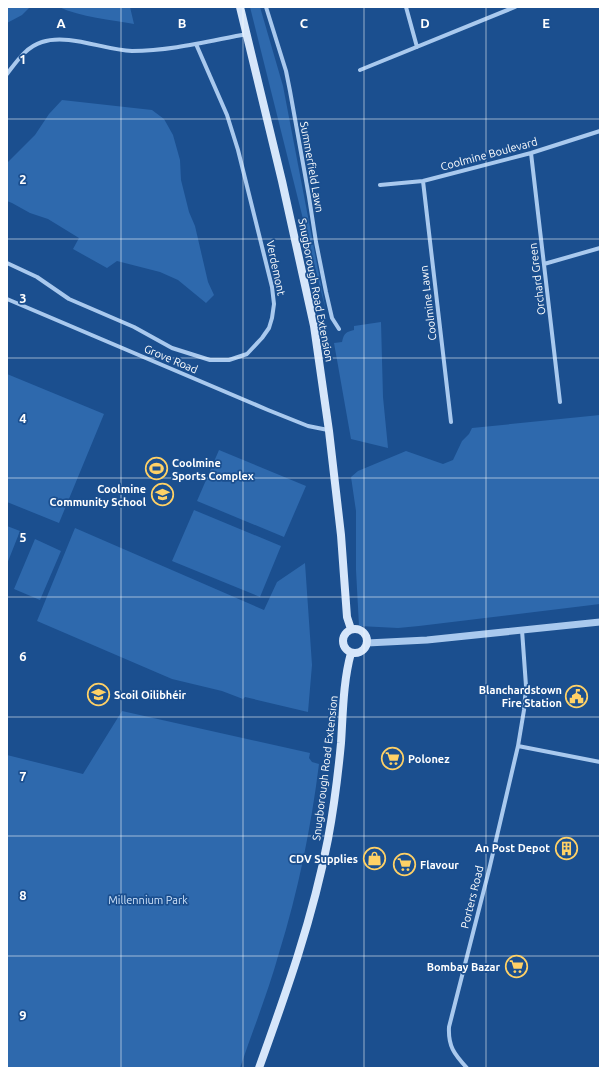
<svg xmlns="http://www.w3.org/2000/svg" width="607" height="1075" font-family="Ubuntu,sans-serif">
	<rect width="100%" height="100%" fill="#1b4f8f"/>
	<!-- green -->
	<path fill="#2e69ad" d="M7,7H30L22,15L7,23Z
		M59,7H130L134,24C112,20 80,17 59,7Z
		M250,7H260L283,86L326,311Z
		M62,100L152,110L164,119L173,135L180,160L181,180L189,212L195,226L208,282L214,295L206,303L178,280L160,272L117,261L107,268L73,249L79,238L48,219L30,213L12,203L7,201V163L35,135L49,114Z
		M381,322L383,397L388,448L351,439L334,343L342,342C344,333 346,332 354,330V326Z
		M7,374L104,414L59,523L7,502Z
		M600,415V604L419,626L398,628L359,626L356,570V511L351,477L358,471L406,451L443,464L453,460L462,441L469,434L472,428Z
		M219,450L306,486L284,537L197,501Z
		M194,510L281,546L260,597L172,561Z
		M7,526L20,531L7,564Z
		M75,528L264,610L277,582L305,563L312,665L308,712L245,697L243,699L222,691L172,679L37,621Z
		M35,539L61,551L40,600L14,589Z
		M122,711L310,753L309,758L312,762L319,764C311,828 298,892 279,953C268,992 253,1030 240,1068H7V755L83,774Z"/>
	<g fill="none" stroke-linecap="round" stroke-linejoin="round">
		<!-- minor -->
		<path stroke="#a9c9ee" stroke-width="4" d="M266,7L286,71L290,91L309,197L316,242L326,292L332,318L339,329
			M406,7L417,47
			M360,70L515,7
			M7,74C17,61 26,47 42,42C68,33 104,50 132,51C171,51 209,41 247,34
			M531,153L560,402
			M423,181L451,422
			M380,185L423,181L531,153L600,131
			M7,263L37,277L69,299L134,327L172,348L210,360H229L247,354L262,338L269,328L272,318L274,304L272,287L238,150L227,115L196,44
			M544,264L600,248
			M7,299L268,410L308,426L328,430
			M518,746L600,762
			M467,1068C454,1054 448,1046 449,1027L489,870L518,746L524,710L526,686L522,630"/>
		<!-- tertiary -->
		<path stroke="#a9c9ee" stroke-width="7" d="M367,643L427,640L600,622"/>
		<!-- secondary -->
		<path stroke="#d6e6fa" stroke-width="8" d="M240,7L282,181L314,326L329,431L341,535L347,617L351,629
			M343 641a12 12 0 1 1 24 0a12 12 0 1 1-24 0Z
			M259,1068C286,993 313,918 328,839C334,807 338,775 341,743C343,713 343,682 351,653"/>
	</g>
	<!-- grid -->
	<path fill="none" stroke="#fff" stroke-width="1" stroke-opacity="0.55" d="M121,7V1068M243,7V1068M364,7V1068M486,7V1068M7,119H600M7,239H600M7,358H600M7,478H600M7,597H600M7,717H600M7,836H600M7,956H600"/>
	<!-- icons -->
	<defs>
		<symbol id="stadium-ring" viewBox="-11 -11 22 22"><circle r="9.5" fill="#1b4f8f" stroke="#ffd166" stroke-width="1.5"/><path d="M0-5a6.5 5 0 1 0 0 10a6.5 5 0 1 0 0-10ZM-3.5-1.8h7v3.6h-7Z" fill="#ffd166"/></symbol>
		<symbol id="school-ring" viewBox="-11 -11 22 22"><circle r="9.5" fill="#1b4f8f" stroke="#ffd166" stroke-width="1.5"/><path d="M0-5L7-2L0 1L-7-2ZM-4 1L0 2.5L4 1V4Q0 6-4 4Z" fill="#ffd166"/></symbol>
		<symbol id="civic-ring" viewBox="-11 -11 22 22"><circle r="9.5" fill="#1b4f8f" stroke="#ffd166" stroke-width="1.5"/><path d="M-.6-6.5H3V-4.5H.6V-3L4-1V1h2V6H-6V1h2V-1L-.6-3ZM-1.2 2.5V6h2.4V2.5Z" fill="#ffd166"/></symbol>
		<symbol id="supermarket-ring" viewBox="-11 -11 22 22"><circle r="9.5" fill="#1b4f8f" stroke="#ffd166" stroke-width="1.5"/><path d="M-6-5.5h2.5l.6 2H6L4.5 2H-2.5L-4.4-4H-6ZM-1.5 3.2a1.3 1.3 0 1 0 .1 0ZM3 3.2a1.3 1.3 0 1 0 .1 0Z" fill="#ffd166"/></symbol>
		<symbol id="building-ring" viewBox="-11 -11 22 22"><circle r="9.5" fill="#1b4f8f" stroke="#ffd166" stroke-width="1.5"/><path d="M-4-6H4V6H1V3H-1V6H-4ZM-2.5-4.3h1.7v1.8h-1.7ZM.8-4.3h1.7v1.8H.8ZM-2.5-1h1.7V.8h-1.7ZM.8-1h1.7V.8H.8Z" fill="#ffd166"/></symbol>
		<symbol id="shop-ring" viewBox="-11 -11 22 22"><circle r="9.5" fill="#1b4f8f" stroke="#ffd166" stroke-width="1.5"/><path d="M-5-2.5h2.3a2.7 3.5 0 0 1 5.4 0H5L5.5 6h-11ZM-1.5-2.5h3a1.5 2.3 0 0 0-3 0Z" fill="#ffd166"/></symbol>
	</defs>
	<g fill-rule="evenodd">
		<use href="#stadium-ring" x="144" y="456" width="25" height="25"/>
		<use href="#school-ring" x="150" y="482" width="25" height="25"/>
		<use href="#school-ring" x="86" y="682" width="25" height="25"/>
		<use href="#civic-ring" x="564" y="684" width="25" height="25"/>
		<use href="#supermarket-ring" x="380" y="746" width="25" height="25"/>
		<use href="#building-ring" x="554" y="836" width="25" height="25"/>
		<use href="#shop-ring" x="362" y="846" width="25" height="25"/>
		<use href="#supermarket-ring" x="392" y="852" width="25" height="25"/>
		<use href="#supermarket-ring" x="504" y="954" width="25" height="25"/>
	</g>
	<g text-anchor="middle" stroke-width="3.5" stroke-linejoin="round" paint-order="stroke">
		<!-- street labels -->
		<g font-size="11" fill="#fff" stroke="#1b4f8f">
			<text transform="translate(489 154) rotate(-15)" y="4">Coolmine Boulevard</text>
			<text transform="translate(312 167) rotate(80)" y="4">Summerfield Lawn</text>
			<text transform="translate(276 268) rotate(78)" y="4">Verdemont</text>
			<text transform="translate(537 279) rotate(-97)" y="4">Orchard Green</text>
			<text transform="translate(316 290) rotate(79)" y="4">Snugborough Road Extension</text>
			<text transform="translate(428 303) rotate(-97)" y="4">Coolmine Lawn</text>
			<text transform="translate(171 359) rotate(23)" y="4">Grove Road</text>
			<text transform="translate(325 768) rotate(-83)" y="4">Snugborough Road Extension</text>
			<text transform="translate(472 897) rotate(-76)" y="4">Porters Road</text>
		</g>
		<!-- poi labels -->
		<g font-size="11" font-weight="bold" fill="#fff" stroke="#1b4f8f" text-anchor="end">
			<text x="172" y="467" text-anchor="start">Coolmine<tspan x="172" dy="13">Sports Complex</tspan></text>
			<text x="146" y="493">Coolmine<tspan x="146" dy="13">Community School</tspan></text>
			<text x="562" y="694">Blanchardstown<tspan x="562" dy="13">Fire Station</tspan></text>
			<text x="114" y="699" text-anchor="start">Scoil Oilibhéir</text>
			<text x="408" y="763" text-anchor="start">Polonez</text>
			<text x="550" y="852">An Post Depot</text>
			<text x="358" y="863">CDV Supplies</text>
			<text x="420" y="869" text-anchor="start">Flavour</text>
			<text x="500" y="971">Bombay Bazar</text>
		</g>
		<!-- park labels -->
		<g font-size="11" fill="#cfe3fa" stroke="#1b4f8f">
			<text x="148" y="904">Millennium Park</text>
		</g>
	</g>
	<g font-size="13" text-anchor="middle" font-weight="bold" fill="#fff" stroke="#1b4f8f" stroke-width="3.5" stroke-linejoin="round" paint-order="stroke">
		<text x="61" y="28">A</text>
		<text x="182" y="28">B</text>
		<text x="304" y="28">C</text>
		<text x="425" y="28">D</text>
		<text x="546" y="28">E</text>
		<text x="23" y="64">1</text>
		<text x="23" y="184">2</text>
		<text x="23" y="303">3</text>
		<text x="23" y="423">4</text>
		<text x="23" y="542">5</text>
		<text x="23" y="661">6</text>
		<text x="23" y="781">7</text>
		<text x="23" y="900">8</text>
		<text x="23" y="1020">9</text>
	</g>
	<!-- border -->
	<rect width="607" height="1075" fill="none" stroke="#ffffff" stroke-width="16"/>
</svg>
